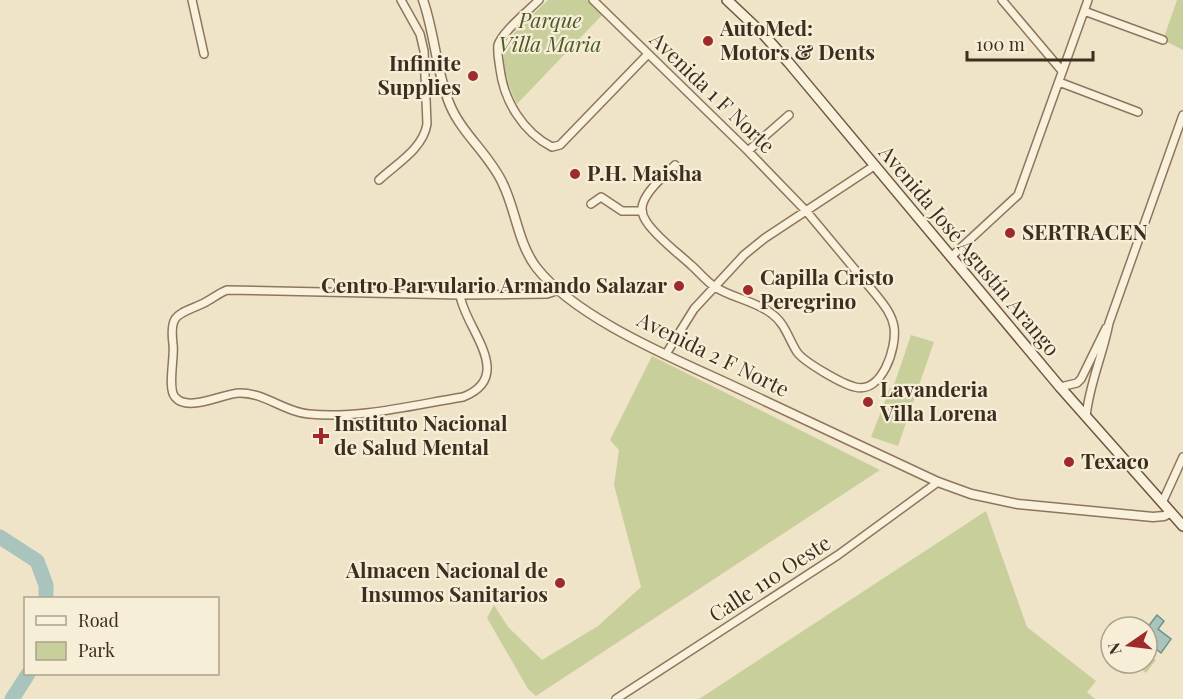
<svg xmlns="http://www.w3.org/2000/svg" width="1183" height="699" font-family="'Playfair Display',serif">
	<rect width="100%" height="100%" fill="#f0e4c8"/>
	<!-- green -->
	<path fill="#c9cf9b" d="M548,0H587L603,14L517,104C510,91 499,59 506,45C511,33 537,11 548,0Z
		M1177,0H1183V50L1163,40Z
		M911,335L934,342L898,446L871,437L890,388H893Z
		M652,356L880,470L536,696L528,689L487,618L494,605L508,627L542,660L598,626L641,587L614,485L619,450L610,440Z
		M986,511L1027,627L1096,681L1087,692L1095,699H699Z
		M1147,653L1156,660L1146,673L1134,663H1147Z"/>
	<!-- water -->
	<path fill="#a9c4bc" stroke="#6f938a" stroke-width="1.5" d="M1157,615L1164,621L1158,629L1171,639L1161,653L1147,642V628Z"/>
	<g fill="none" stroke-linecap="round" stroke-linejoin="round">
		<!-- river -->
		<path stroke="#a9c4bc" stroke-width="15" d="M0,537L37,561L46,585V598
			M12,699L28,674"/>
		<defs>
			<path id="minor" d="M192,0L204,54
				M539,0C528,11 502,32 498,45C497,53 499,61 500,69C504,101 523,132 552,147L560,145L648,54
				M593,0L748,151L807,212L877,296C885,306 892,315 894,327C897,348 882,394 855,387C842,384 804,362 797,352C789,340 785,323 772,314C756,301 732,298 715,287C706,281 699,272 691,265C678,253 655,236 646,221C642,215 641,209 643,203C648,189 665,175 675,165
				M1002,0L1062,71
				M1084,11L1163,40
				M1059,82L1138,112
				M748,151L789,115
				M379,180C396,164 423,149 427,124L424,51L420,34L401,0
				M591,204L601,197L622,211H642
				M952,256L1018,195L1088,0
				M460,295C464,327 517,376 463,397C413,405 360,419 309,414C284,412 266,393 240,393C223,393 188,413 175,397C167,388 175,357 173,344C169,312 179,315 204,303C212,299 219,293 227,290L460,295L547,294L559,290
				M666,354L694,309L744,255L765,238L874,166
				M1060,387L1077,383L1081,379L1106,328
				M1086,417C1089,384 1103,355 1109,323L1183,115
				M1162,503L1183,457
				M616,699L838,555L938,482"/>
			<path id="tertiary" d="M423,0C435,34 436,72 450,105C462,134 490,155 503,184C516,211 518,243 536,267C575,318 675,359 733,386C801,418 870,450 938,482L971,494L1018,504L1153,517L1164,516L1170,513"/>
			<path id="secondary" d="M727,0L764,35L789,63L1060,387L1183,526"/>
		</defs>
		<!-- minor casing -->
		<use href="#minor" stroke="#8d765c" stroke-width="10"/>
		<!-- tertiary casing -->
		<use href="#tertiary" stroke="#8d765c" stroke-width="11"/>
		<!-- secondary casing -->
		<use href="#secondary" stroke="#6f573f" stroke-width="12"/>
		<!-- minor -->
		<use href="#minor" stroke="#faf1dc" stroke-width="7"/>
		<!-- tertiary -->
		<use href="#tertiary" stroke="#faf1dc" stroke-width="8"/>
		<!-- secondary -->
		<use href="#secondary" stroke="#faf1dc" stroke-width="9"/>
	</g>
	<!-- markers -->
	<g fill="#9e2a2b" stroke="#f7eed8" stroke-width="2">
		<circle cx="708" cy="41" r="6"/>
		<circle cx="473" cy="76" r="6"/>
		<circle cx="575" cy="174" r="6"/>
		<circle cx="1010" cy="233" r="6"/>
		<circle cx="679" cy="286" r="6"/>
		<circle cx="748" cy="290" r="6"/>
		<circle cx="868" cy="402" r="6"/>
		<path d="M318 427h6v6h6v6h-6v6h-6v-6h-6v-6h6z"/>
		<circle cx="1069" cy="462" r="6"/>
		<circle cx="560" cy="583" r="6"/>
	</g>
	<g text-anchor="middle" stroke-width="4.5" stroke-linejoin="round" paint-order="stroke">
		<!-- park labels -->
		<g font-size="21" font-style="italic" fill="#4d5a26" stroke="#f7eed8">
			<text x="550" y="28">Parque<tspan x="550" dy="24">Villa Maria</tspan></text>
		</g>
		<!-- poi labels -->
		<g font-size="21" font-weight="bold" fill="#3d2e20" stroke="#f7eed8" text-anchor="start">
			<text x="720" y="36">AutoMed:<tspan x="720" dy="24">Motors &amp; Dents</tspan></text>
			<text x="461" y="71" text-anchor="end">Infinite<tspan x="461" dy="24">Supplies</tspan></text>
			<text x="587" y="181">P.H. Maisha</text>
			<text x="1022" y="240">SERTRACEN</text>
			<text x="760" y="285">Capilla Cristo<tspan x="760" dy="24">Peregrino</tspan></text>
			<text x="667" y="293" text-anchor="end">Centro Parvulario Armando Salazar</text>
			<text x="880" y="397">Lavanderia<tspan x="880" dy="24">Villa Lorena</tspan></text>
			<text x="334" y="431">Instituto Nacional<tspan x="334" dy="24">de Salud Mental</tspan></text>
			<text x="1081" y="469">Texaco</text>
			<text x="548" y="578" text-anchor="end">Almacen Nacional de<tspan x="548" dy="24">Insumos Sanitarios</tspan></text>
		</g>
		<!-- street labels -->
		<g font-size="21" fill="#3d2e20" stroke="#f7eed8">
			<text transform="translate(712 93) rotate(44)" y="7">Avenida 1 F Norte</text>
			<text transform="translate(969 251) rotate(50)" y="7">Avenida José Agustín Arango</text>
			<text transform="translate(713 355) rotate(26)" y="7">Avenida 2 F Norte</text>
			<text transform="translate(770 579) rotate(-33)" y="7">Calle 110 Oeste</text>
		</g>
	</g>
	<!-- legend -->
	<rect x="24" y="597" width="195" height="78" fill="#f7eed8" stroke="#ada18e" stroke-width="1.5"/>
	<rect x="36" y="616" width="30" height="9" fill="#faf1dc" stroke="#ada18e" stroke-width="1.5"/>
	<text x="78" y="627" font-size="18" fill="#3d2e20">Road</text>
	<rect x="36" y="642" width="30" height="18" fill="#c9cf9b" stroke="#ada18e" stroke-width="1.5"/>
	<text x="78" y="657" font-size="18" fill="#3d2e20">Park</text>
	<!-- north arrow -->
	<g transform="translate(1129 645) rotate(256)"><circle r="28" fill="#f7eed8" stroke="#ada18e" stroke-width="1.5"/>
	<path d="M0-4.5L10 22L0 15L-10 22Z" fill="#9e2a2b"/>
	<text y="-9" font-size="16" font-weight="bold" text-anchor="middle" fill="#3d2e20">N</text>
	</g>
	<!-- scale -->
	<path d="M967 51v9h126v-9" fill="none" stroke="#3d2e20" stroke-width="3"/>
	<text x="976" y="51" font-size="18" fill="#3d2e20" stroke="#f7eed8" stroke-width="4.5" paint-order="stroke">100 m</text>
</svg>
